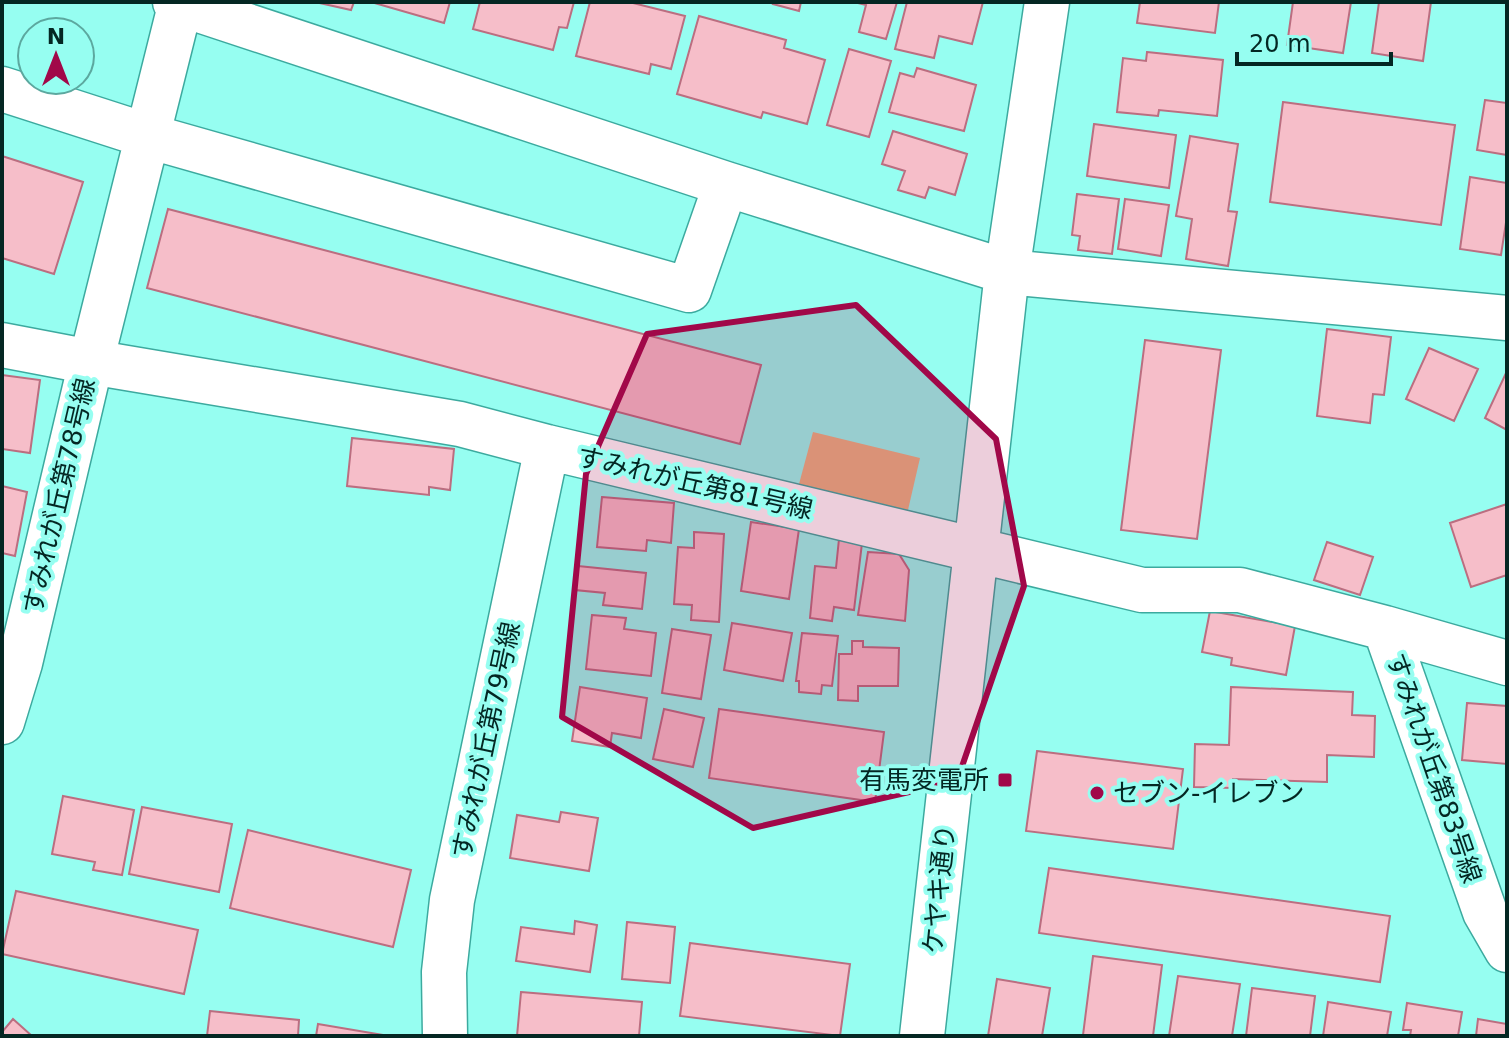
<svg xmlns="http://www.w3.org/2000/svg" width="1509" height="1038" font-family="'DejaVu Sans','Noto Sans JP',sans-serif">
	<rect width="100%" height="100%" fill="#96fef1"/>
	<!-- green -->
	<path fill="#e9b582" d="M813,432L920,458L908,510L799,484Z"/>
	<!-- building -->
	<path fill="#f6bec9" stroke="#bb6e80" stroke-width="2" d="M315,2H354L351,10Z
		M371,2H450L444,23Z
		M480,2H574L567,28L559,27L553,50L473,29Z
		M590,2H629L685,16L671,69L651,64L649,74L576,56Z
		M774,2H801L799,11L773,4Z
		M854,2H897L886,39L859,32L866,5Z
		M907,2H983L972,44L939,36L934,58L895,49Z
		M1140,2H1219L1215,33L1137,23Z
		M1293,2H1351L1343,53L1287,45Z
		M1379,2H1431L1423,61L1372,53Z
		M699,16L786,40L784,48L825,60L807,124L763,112L761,118L677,94Z
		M849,49L891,61L869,137L827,125Z
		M1147,52L1223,60L1217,116L1159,110L1158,116L1117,112L1123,58L1146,61Z
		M917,68L976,85L964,131L889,112L900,73L914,77Z
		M1485,100L1507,103V155L1477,150Z
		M1283,102L1455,125L1441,225L1270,202Z
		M1094,124L1176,135L1169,188L1087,176Z
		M893,131L967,154L955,195L929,187L925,198L898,190L905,171L882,164Z
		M1190,136L1238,144L1228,211L1237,212L1228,266L1186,259L1192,219L1176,216Z
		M2,156L83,182L54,274L2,258Z
		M1470,177L1507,183V216L1501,255L1460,249Z
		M1077,194L1119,199L1112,254L1078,250L1080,236L1072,235Z
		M1125,199L1169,205L1161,256L1118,249Z
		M168,209L761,365L740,444L147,288Z
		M1327,329L1391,337L1384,395L1373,394L1370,423L1317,416Z
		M1145,340L1221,350L1197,539L1121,530Z
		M1429,348L1478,369L1454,421L1406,399Z
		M1507,371V430L1485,418Z
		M2,375L40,380L30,453L2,449Z
		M352,438L454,449L450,490L429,487V495L347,486Z
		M2,486L27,492L15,556L2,553Z
		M602,497L674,503L671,543L647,540L646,551L597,547Z
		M1507,504V575L1471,587L1450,523Z
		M751,522L799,529L789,599L741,591Z
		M694,532L724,534L719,622L691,620L692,605L674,604L678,547L694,548Z
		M839,539L862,543L854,610L834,607L832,621L810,618L815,566L836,568Z
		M1327,542L1373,557L1360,595L1314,580Z
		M868,552L899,554L909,570L905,621L858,615Z
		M578,566L646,573L642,609L603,605L605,593L575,590Z
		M1210,611L1295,626L1286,675L1231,665L1232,658L1202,652Z
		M592,615L626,618L624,629L656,633L651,676L586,669Z
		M732,623L792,633L783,681L724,670Z
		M672,629L711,635L701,699L662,693Z
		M802,633L838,636L832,686L822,685L821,694L799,692V681H796Z
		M852,641H863V647L899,648L898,686H858V701L838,700L839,654H852Z
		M580,687L647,698L641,738L612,733L610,747L572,741Z
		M1231,687L1353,692L1352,715L1375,716L1374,757L1327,755V782L1233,779V788L1194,787L1195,744L1229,745Z
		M1467,703L1507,706V764L1462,760Z
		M664,709L704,718L693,767L653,759Z
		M719,709L884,732L875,802L709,778Z
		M1037,751L1183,769L1173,849L1026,831Z
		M63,796L134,810L122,875L93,870L95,862L52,854Z
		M142,807L232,824L219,892L129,874Z
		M561,812L598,818L589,871L510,858L517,815L559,822Z
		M248,830L411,870L393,947L230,908Z
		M1049,868L1390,916L1380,982L1039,933Z
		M16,891L198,930L184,994L2,954Z
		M575,921L597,925L590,972L516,961L521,927L574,934Z
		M627,922L675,927L670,983L622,979Z
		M690,943L850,964L840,1036L680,1016Z
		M1093,956L1162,965L1153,1036L1083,1035Z
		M1178,976L1240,984L1232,1036H1169Z
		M997,979L1050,988L1042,1036H988Z
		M1252,988L1315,996L1310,1036H1246Z
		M521,992L642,1002L639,1036H517Z
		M1328,1002L1391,1012L1387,1036H1323Z
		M1407,1003L1462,1012L1458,1036H1410L1411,1030H1403Z
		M210,1011L299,1020L298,1036H207Z
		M13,1019L32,1036H2V1032Z
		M1478,1019L1507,1024V1036H1476Z
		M318,1024L389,1036H316Z"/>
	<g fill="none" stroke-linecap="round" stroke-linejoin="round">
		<defs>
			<path id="minor" d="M175,2L726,184L1007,272L1507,318
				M2,89L148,136L689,290L726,184
				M2,345L91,362L460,424L547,447L1142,590H1240L1385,628L1507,663
				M1385,628L1485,912L1507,950
				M2,722L20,663L91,362L181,2
				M445,1036L444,972L452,900L547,447
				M922,1036L1007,272L1047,2"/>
		</defs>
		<!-- minor casing -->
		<use href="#minor" stroke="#3caa9f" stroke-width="47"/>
		<!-- minor -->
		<use href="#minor" stroke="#fff" stroke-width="44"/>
	</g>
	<!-- marked area -->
	<path fill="#a10849" fill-opacity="0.2" stroke="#a10849" stroke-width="6" stroke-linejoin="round" d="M856,305L996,439L1024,586L957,781L753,828L562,717L586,474L647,334Z"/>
	<!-- markers -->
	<g fill="#a10849" stroke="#96fef1" stroke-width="3">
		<rect x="997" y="772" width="16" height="16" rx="4"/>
		<circle cx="1097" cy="793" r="8"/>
	</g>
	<g text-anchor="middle" stroke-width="8" stroke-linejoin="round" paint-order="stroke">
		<!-- street labels -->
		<g font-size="26" fill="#042723" stroke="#96fef1">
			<text transform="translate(695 483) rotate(13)" y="9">すみれが丘第81号線</text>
			<text transform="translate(59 496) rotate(-77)" y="9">すみれが丘第78号線</text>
			<text transform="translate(486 740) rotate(-78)" y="9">すみれが丘第79号線</text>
			<text transform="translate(1434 768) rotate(71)" y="9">すみれが丘第83号線</text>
			<text transform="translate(939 889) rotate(-84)" y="9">ケヤキ通り</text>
		</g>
		<!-- poi labels -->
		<g font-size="26" fill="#042723" stroke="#96fef1" text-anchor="end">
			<text x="989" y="789">有馬変電所</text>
			<text x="1113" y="802" text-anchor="start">セブン-イレブン</text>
		</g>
	</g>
	<!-- border -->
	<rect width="1509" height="1038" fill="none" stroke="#042723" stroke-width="8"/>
	<!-- north arrow -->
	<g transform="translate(56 56)"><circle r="38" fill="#96fef1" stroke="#5ca89f" stroke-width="2"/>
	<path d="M0-6L14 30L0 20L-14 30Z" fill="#a10849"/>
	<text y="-12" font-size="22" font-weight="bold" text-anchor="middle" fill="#042723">N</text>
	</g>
	<!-- scale -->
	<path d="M1237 52v12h154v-12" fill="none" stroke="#042723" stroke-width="4"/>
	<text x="1249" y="52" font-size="24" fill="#042723" stroke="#96fef1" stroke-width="6" paint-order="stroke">20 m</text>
</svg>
